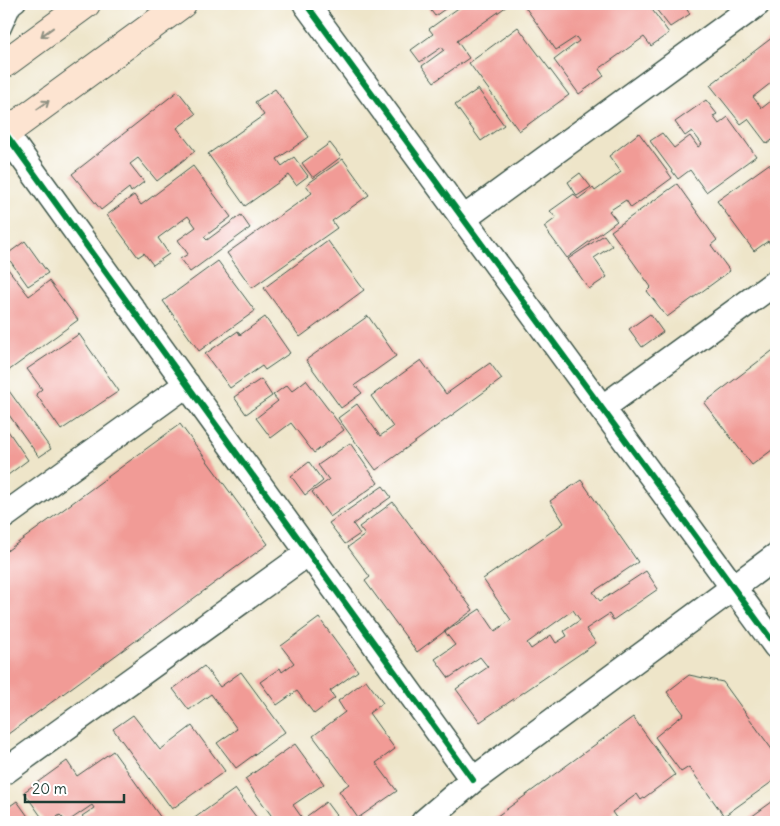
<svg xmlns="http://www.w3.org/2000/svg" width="780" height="826" font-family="Delius,sans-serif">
	<rect width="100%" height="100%" fill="#fff"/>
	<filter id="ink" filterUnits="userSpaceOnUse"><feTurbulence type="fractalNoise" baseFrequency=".02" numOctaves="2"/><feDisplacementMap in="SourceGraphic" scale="10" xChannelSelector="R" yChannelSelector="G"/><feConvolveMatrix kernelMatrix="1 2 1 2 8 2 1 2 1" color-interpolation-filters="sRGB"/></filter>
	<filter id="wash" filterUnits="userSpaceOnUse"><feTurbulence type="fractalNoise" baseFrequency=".0096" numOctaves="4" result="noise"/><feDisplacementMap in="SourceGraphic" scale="20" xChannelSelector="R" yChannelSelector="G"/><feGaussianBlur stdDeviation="1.12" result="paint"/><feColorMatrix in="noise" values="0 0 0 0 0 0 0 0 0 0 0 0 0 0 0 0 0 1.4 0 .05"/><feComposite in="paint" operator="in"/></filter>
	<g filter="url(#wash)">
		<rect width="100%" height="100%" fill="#eee5c9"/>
		<g id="blocks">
			<!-- building -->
			<path fill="#f19b96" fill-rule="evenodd" d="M426,4H452L435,16Z
				M464,4H510L457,41L469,58L434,82L422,66L444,50L442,47L420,62L411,50L433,34L429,29Z
				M530,4H648L669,33L651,46L644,37L599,69L604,76L579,94L554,60L579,41L576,37L556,50L525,7Z
				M652,4H683L690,14L670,27Z
				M518,27L569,95L519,131L469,63Z
				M776,32V79L753,97L762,108L776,97V137L767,144L748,119L741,124L710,85L773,37L771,36Z
				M275,89L309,137L277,159L282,166L294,157L308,176L296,185L289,175L245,206L208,154L264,115L255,102Z
				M478,89L504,125L481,141L455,105Z
				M178,91L196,114L177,128L195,151L157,181L138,158L130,164L144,182L131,192L129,188L101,210L72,174Z
				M706,100L717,114L713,116L719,124L728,117L756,156L706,192L690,170L678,179L650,141L662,133L674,148L690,136L698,147L702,144L692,131L685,136L675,122Z
				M639,133L672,178L631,208L626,200L609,211L617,221L567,258L544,227L556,218L550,211L574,194L578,199L593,188L595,191L621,172L609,156Z
				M330,143L341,157L313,178L302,163Z
				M343,159L369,195L332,221L337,228L252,288L227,253L312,193L306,185Z
				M769,164L776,173V252L768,241L754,251L717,201Z
				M193,166L231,217L204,237L207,240L241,215L250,228L190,272L180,259L188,254L178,240L196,227L188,216L158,238L169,254L153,265L144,253L138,257L107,215L134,195L141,205Z
				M580,173L591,187L577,196L568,182Z
				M677,184L717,240L711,245L730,271L667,317L647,291L651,287L611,231Z
				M604,235L612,246L594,258L607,277L589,289L568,259Z
				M25,241L48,273L28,286L6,255Z
				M328,241L364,290L300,337L264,288Z
				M218,261L255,311L199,351L163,301Z
				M8,269L29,296L49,281L78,320L4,374V272Z
				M650,314L663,332L642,347L629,329Z
				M368,316L396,356L355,385L362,393L341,408L306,360Z
				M265,317L290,353L265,370L262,366L230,388L205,354L238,331L240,335Z
				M79,334L119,391L61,430L36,394L42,389L27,369Z
				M776,348V447L752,465L704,403Z
				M421,360L446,394L490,363L502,379L376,470L338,418L357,404L380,436L393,427L371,396Z
				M261,379L272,396L246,414L234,397Z
				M306,380L344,430L314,453L291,423L271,438L256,418L278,401L273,395L287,385L292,391Z
				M4,384L51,449L39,457L4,408Z
				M180,424L268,544L4,737V553Z
				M4,425L28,460L4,478Z
				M350,443L378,483L330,517L312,492L329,480L318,465Z
				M309,462L323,481L305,495L291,476Z
				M581,480L638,562L593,592L600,601L646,571L658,589L613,620L609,614L586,629L596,643L480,722L456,689L488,667L480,657L449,678L435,659L455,645L445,632L480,609L495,631L511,620L483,579L564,523L550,501ZM573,610L580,620L564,631L567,636L556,643L551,635L531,649L527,643Z
				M383,486L391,497L353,524L360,534L345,544L329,523Z
				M393,502L473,610L417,652L365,581L370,577L348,547L365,535L359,527Z
				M319,618L358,671L330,691L335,698L314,714L297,691L277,705L260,682L280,668L282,672L294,663L281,646Z
				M204,666L220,687L241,672L285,732L236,768L217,743L237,729L211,694L189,710L173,689Z
				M689,675L723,682L776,755V779L724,816L689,767L681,772L655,737L684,714L667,692Z
				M366,680L383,703L369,713L395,749L376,763L397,791L358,818L339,791L349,784L313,736L345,712L338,701Z
				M133,715L160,750L192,726L225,771L172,809L113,729Z
				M633,717L675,775L641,800L637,794L612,812L619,822H489Z
				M295,744L324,784L293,805L305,822H276L245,779Z
				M113,751L161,818L154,822H87L82,816L94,808L92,805L67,822L60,815L57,817L61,822H45L24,792L67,761L77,776Z
				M235,789L260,822H189Z
				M776,799V822H744Z
				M17,801L32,822H4V810Z
				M326,802L341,822H312L307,816Z"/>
		</g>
	</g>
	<g filter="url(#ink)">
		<use href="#blocks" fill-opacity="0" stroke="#3e564a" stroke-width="1"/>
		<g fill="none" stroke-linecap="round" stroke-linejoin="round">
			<defs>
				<path id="lane" d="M4,30L14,8L19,4"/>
				<path id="street" d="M306,4L776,646
					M5,133L473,780
					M463,219L757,4
					M602,408L776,282
					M4,516L187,384
					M4,772L308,553
					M424,822L473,780L776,556"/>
				<path id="secondary" d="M4,64L86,4
					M4,134L182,4"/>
			</defs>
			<!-- lane casing -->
			<use href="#lane" stroke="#3e564a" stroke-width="15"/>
			<!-- street casing -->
			<use href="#street" stroke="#3e564a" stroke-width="28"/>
			<!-- secondary casing -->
			<use href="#secondary" stroke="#3e564a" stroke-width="30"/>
			<!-- lane -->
			<use href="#lane" stroke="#fff" stroke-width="12"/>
			<!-- street -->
			<use href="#street" stroke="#fff" stroke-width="25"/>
			<!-- secondary -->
			<use href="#secondary" stroke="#fde4d1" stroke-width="28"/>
			<defs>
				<path id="cycleway" d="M306,4L776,646
					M5,133L473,780"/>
			</defs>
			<!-- cycleway casing -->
			<use href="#cycleway" stroke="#fff" stroke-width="9"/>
			<!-- cycleway -->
			<use href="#cycleway" stroke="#00873e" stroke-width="6"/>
		</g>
		<!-- one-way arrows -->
		<defs><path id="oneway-shaft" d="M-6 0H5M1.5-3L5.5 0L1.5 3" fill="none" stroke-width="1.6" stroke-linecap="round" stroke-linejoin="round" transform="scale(1.25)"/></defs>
		<g stroke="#8e9082">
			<use href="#oneway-shaft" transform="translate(47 32) rotate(144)"/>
			<use href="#oneway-shaft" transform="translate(43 105) rotate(-36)"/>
		</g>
	</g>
	<!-- margin -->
	<rect width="780" height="826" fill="none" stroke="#fff" stroke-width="20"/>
	<!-- scale -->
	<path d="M25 794v8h99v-8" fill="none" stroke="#1f3d34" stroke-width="2.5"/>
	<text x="32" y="794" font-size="15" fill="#1f3d34" stroke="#ffffff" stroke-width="4" paint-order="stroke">20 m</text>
</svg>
